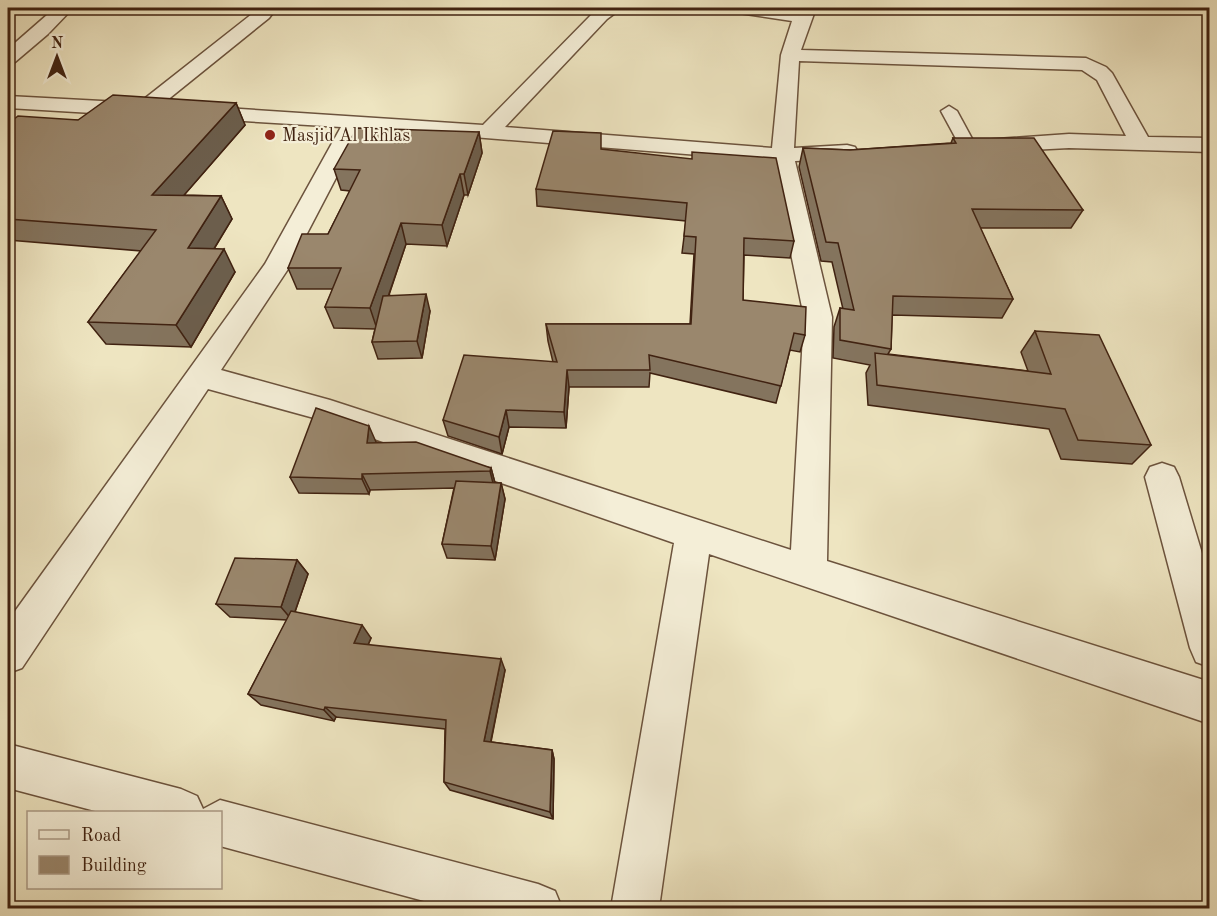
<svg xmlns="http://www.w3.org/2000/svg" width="1217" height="916" font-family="'Old Standard TT',serif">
	<rect width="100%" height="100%" fill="#eee5c1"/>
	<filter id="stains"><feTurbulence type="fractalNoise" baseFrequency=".00333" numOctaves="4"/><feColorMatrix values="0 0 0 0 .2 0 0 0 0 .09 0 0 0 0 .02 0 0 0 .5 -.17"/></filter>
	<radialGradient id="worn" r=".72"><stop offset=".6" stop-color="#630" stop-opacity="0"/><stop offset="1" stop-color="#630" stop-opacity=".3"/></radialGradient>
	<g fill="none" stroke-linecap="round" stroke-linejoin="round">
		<defs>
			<path id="lane" d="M949,106L957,111L976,146L974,149H962L960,146L941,111Z"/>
			<path id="street" d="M55,8H73L48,34L15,62L8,64V49Z
				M602,8H622L607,19L505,127L772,148L781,55L792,21L739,13L733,12L730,8H772L798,11L800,8H816L801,50L1086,58L1106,67L1112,73L1148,137L1210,138V152L1069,148L991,152L983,150L980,145L983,140L1069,134L1126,136L1097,80L1082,70L799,61L794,148L847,145L855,147L858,152L855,157L847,159L795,161L832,317L827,561L1210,682V724L709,554L659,908H611L674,543L314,418L208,389L22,668L8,673V621L265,264L341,127L195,118L188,116L185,112L188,108L195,106L483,125L595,11ZM362,128L772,161L804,317L791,550L330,400L221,370L290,266Z
				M263,9L269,10L272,14L269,18L150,114L143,116L8,108V96L139,103L257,10Z
				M1162,463L1174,467L1179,477L1210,580V667L1196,662L1190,648L1145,477L1150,467Z
				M8,744L181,789L197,796L203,809L220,800L538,884L555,891L562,908H450L220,846V812H99L8,788Z"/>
		</defs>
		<!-- lane casing -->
		<use href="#lane" stroke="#6c533d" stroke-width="3"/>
		<!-- street casing -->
		<use href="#street" stroke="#6c533d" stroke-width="3"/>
		<!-- lane -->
		<use href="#lane" fill="#f4eed7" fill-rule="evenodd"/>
		<!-- street -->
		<use href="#street" fill="#f4eed7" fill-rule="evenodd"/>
	</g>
	<!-- wall -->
	<path fill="#84745e" stroke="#402211" stroke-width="1.5" d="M236,103L245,125L184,195L221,196L232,219L214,249L235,272L191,347L106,344L88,322L141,251L8,240V124L78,120Z
		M479,132L482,153L468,195H464L447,246L406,244L389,295L430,311L422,358L378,359L372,342L375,329L334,328L325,307L333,289H297L288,268L328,234L350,191L341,190L334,169Z
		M953,138L1083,210L1071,228H980L1013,299L1002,318L892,315L891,349L888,354L1028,371L1021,352L1035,331L1151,445L1132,464L1061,459L1049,429L868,405L866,373L870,365L833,358L834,327L840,308L843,309L832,262L821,261L799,167L803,148L850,150L951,143Z
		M601,149L794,241L790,258L744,255L743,300L805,335L800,352L790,350L776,403L650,373L649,387H569L566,428L509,427L502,454L448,436L443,420L553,362L548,341L546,324H690L694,254L682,253L686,221L537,206L536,189Z
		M376,442L491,468L495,483H501L505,499L495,560L447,558L442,544L454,488L370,490L369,494L299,493L290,477Z
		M297,560L308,574L295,612L371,638L368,645L505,670L491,742L552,750L554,759L553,819L450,790L444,782L445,729L336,717L334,721L261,705L248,694L287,620L230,617L216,604Z"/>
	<!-- shaded-wall -->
	<path fill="#6c5e4c" stroke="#402211" stroke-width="1.5" d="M236,103L245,125L165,217L152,195Z
		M479,132L482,153L468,195L464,174Z
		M460,174L464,195L447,246L442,225Z
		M221,196L232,219L201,270L188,248Z
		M401,223L406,244L377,329L370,308Z
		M224,249L235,272L191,347L176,325Z
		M426,294L430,311L422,358L417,341Z
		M567,370L569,387L566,428L564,412Z
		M506,410L509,427L502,454L499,437Z
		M369,426L376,442L374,458L367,443Z
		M491,468L495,483L494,487L490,471Z
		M362,474L370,490L369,494L362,479Z
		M501,483L505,499L495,560L491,546Z
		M297,560L308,574L292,620L281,607Z
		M362,625L371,638L363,656L354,643Z
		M501,659L505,670L489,750L484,741Z
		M325,707L336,717L334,721L324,710Z
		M552,750L554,759L553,819L550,812Z"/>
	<!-- building -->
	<path fill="#9a876d" stroke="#402211" stroke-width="1.5" d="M113,95L236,103L152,195L221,196L188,248L224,249L176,325L88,322L156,230L8,219V124L18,116L78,120Z
		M357,128L479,132L464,174H460L442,225L401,223L370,308L325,307L341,268H288L302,234H328L360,170L334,169Z
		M553,131L601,133V149L692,159V152L776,158L794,241L744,238L743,300L806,307L805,335L794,333L781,386L649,355L650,370H567L564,412L506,410L499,437L443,420L464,355L557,362L546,324H691L696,237L684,236L687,203L536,189Z
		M953,138H1034L1083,210L972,209L1013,299L893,296L891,349L840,340V308L854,310L838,243L826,242L803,148L850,150L956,143Z
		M426,294L417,341L372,342L383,296Z
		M1035,331L1099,335L1151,445L1078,440L1065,409L877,385L875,353L1051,374Z
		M316,408L369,426L367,443L416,442L491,468L490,471L362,474V479L290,477Z
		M456,481L501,483L491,546L442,544Z
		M235,558L297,560L281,607L216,604Z
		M291,611L362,625L354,643L501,659L484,741L552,750L550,812L444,782L446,720L325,707L324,710L248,694Z"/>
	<!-- markers -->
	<circle fill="#8f2418" stroke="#f4eed7" stroke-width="2" cx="270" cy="135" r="6"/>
	<g text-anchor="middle" stroke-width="4.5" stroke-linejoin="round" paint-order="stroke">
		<!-- far-poi labels -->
		<g font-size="18" fill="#402211" stroke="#f4eed7" text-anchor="start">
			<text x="282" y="141">Masjid Al Ikhlas</text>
		</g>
	</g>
	<!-- margin -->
	<rect width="1217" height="916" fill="none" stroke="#eee5c1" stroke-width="30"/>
	<rect x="9" y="9" width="1199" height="898" fill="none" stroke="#402211" stroke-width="3"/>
	<rect x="15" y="15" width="1187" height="886" fill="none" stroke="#402211" stroke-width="1.5"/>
	<!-- legend -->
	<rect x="27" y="811" width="195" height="78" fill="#f4eed7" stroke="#ac9c88" stroke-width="1.5"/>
	<rect x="39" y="830" width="30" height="9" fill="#f4eed7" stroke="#ac9c88" stroke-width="1.5"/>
	<text x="81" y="841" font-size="18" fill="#402211">Road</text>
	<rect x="39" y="856" width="30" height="18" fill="#9a876d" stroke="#ac9c88" stroke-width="1.5"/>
	<text x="81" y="871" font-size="18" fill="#402211">Building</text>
	<!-- north arrow -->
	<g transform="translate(57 57)" stroke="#f4eed7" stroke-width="4.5" paint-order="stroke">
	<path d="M0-4.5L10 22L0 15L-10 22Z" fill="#402211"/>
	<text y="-9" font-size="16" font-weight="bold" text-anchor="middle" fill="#402211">N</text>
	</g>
	<rect width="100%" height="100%" filter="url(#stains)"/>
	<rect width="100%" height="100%" fill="url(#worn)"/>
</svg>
